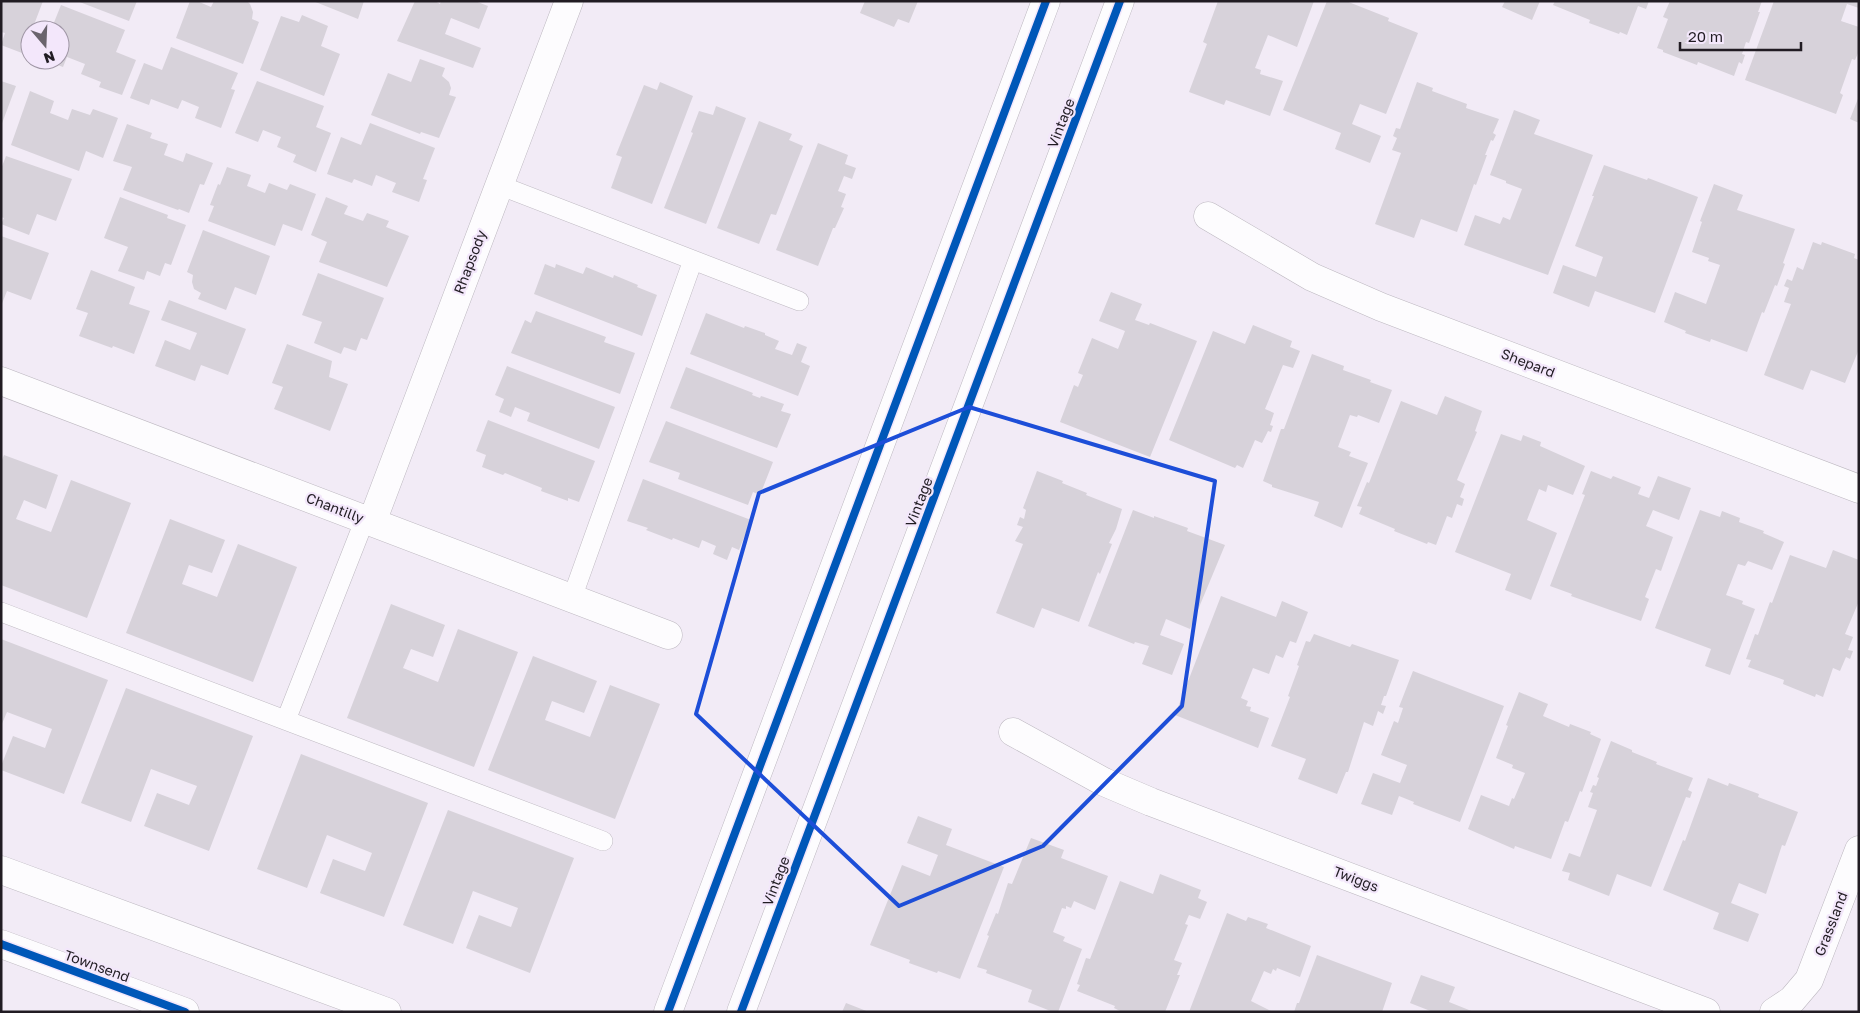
<svg xmlns="http://www.w3.org/2000/svg" width="1860" height="1013" font-family="'Golos Text',sans-serif">
	<rect width="100%" height="100%" fill="#f2ebf6"/>
	<!-- building -->
	<path fill="#d7d2da" d="M1,1H43L32,30H30L22,53L1,45L5,33L1,32Z
		M77,1H137L129,21Z
		M190,1H197L211,7L214,1H247L250,4L253,12L252,19L259,22L243,64L176,38Z
		M313,1H364L358,19Z
		M415,1H435L440,4L441,1H475L488,6L479,29L451,18L445,34L481,48L473,68L397,41Z
		M865,1H918L909,23L898,19L894,27L860,13Z
		M1218,1H1314L1297,47L1268,35L1255,68L1261,70L1260,74L1283,81L1270,116L1226,100L1224,105L1189,92L1207,44L1203,42Z
		M1327,1H1346L1389,18L1388,21L1418,33L1386,114L1360,104L1352,124L1381,136L1370,163L1335,149L1341,133L1283,110Z
		M1505,1H1540L1532,20L1502,7Z
		M1555,1H1649L1646,9L1638,6L1627,35L1620,32L1619,34L1589,23L1590,20L1553,5Z
		M1670,1H1762L1758,12H1760L1749,43L1746,42L1742,54L1745,55L1742,64L1739,62L1734,76L1698,62L1697,65L1663,52V50L1657,48L1668,19L1663,17Z
		M1774,1H1859V8L1847,4L1841,21L1859,27V51L1855,60L1852,59L1840,93L1843,95L1836,114L1745,80Z
		M61,5L125,30L116,52L136,60L122,95L99,87L101,82L81,74L85,64L67,57L63,67L44,60H60V30H51Z
		M302,15L328,26L321,46L340,54L324,96L260,70L281,16L299,22Z
		M171,47L238,73L231,89L235,90L221,128L195,118L199,107L182,100L178,109L151,99L149,105L130,98L144,63L162,70Z
		M420,59L445,68L442,76L449,82L451,88L449,95L456,97L439,138L421,132L420,134L371,115L388,73L411,82Z
		M1,81L16,86L1,126Z
		M257,81L324,106L316,127L331,133L316,172L293,162L296,155L277,147L281,137L263,130L258,142L235,133Z
		M660,82L693,96L652,204L611,188L622,157L616,155L644,85L657,90Z
		M1417,82L1433,88L1432,91L1467,104L1466,108L1499,119L1493,133L1496,135L1493,141L1491,140L1485,155H1487L1476,185L1474,184L1457,232L1421,219L1414,238L1375,224L1401,153L1392,150L1397,138L1393,136L1396,128L1400,129Z
		M30,91L54,101L50,113L68,120L72,109L90,115L93,109L118,118L103,158L86,151L79,171L11,145Z
		M1859,96V123L1850,119Z
		M716,106L746,118L706,224L664,208L693,133L691,132L699,111L713,115Z
		M1514,110L1540,120L1534,134L1593,155L1548,275L1464,245L1475,215L1500,224L1503,217L1510,220L1522,189L1506,183V181L1490,175Z
		M759,121L792,134L789,140L803,146L776,215L771,214L759,244L717,228Z
		M370,123L435,148L423,179L427,180L419,202L392,192L396,183L376,175L372,186L354,179L352,183L327,174L341,137L361,145Z
		M127,124L152,133L150,138L168,144L164,155L183,162L186,153L213,163L204,185L200,184L189,213L179,209L178,210L123,190L132,167L113,161Z
		M818,143L848,155L845,164L856,168L852,179L844,176L838,191L846,194L841,207L844,208L835,228H833L818,266L776,250Z
		M6,156L72,179L56,221L37,214L29,235L1,224L4,218L1,217V169Z
		M1604,165L1647,180L1648,178L1698,197L1655,313L1595,291L1589,307L1553,293L1563,265L1596,277L1603,257L1575,246L1594,196H1592Z
		M227,167L251,175L247,186L265,193L269,183L287,190L290,184L316,194L302,231L283,224L275,246L208,221L214,206L210,205L218,184L220,185Z
		M1714,184L1743,195L1737,210L1795,229L1783,263L1785,264L1777,286L1775,285L1764,313L1762,312L1747,352L1711,339L1710,342L1685,333L1686,331L1664,322L1675,292L1706,304L1720,265L1708,261L1709,258L1692,252L1702,222L1700,221Z
		M120,197L168,215L167,218L186,225L171,265L165,263L160,276L147,271L144,280L118,271L128,247L104,238Z
		M326,197L348,206L344,214L363,221L367,213L389,221L386,227L409,236L387,287L319,262L327,242L311,235Z
		M203,230L270,256L256,295L235,287L226,310L198,299L201,293L194,289L192,282L193,275L187,272Z
		M1,236L49,253L31,300L7,291L1,306Z
		M1813,242L1821,245L1822,242L1855,254L1854,258L1859,260V349L1845,383L1811,370L1803,390L1764,375L1791,304L1784,302L1789,288L1784,286L1787,279L1792,281L1797,267L1803,270Z
		M545,264L555,268L556,264L583,274L586,267L613,278L614,275L638,285L637,287L657,295L642,336L534,294Z
		M91,270L135,287L129,304L150,311L134,354L113,346L112,348L79,336L88,313L76,309Z
		M318,273L384,298L367,340L361,338L356,351L344,347L341,354L314,343L322,322L302,315Z
		M1111,292L1142,304L1135,320L1149,325L1150,323L1197,341L1150,457L1060,422L1074,385L1078,387L1083,375L1078,373L1092,338L1118,349L1125,331L1099,321Z
		M169,300L246,329L228,375L201,365L195,381L155,366L165,340L190,350L197,333L161,320Z
		M536,311L606,337L604,342L635,353L620,394L511,353L525,320L531,323Z
		M706,313L744,328L745,326L765,333V335L779,341L775,349L792,355L797,343L807,347L801,362L810,366L798,396L690,354Z
		M1253,325L1292,341L1290,347L1300,351L1293,368L1283,365L1265,409L1274,413L1270,425L1273,426L1271,432L1268,431L1262,443L1255,440L1243,468L1237,465L1235,468L1169,440L1213,331L1245,344Z
		M287,344L332,361L329,377L348,384L330,431L274,409L283,387L272,383Z
		M1312,354L1344,366L1343,370L1371,380L1370,382L1392,390L1379,423L1358,415L1357,417L1350,415L1338,447L1351,452L1349,456L1368,463L1342,528L1314,516L1319,502L1272,487V485L1263,481L1281,429H1284Z
		M507,366L615,407L599,449L527,421L530,413L515,407L511,417L499,412L504,399L495,395Z
		M686,367L753,393L752,395L760,398L761,396L784,404L781,411L791,414L777,448L670,408Z
		M1445,396L1482,411L1475,431L1477,432L1457,480L1465,484L1460,497L1464,499L1462,506L1457,504L1452,518L1447,516L1436,545L1428,542L1427,544L1394,531L1395,529L1359,514L1362,507L1357,506L1367,482L1369,483L1401,401L1437,415Z
		M488,420L595,461L579,502L568,498V501L541,491L542,488L505,473L503,475L482,467L486,455L476,451Z
		M666,421L773,462L760,495L753,492L748,505L678,479L680,473L649,462Z
		M1501,434L1521,441L1523,435L1541,442L1540,446L1585,466L1573,495L1548,485L1546,492L1539,489L1527,520L1557,533L1531,600L1505,590L1511,574L1455,552Z
		M4,455L58,475L46,509L24,500L16,519L51,532L71,480L131,503L87,618L1,585V462Z
		M1037,471L1063,481L1062,483L1087,493L1086,495L1122,509L1116,529L1109,543L1112,544L1100,574L1098,572L1079,622L1042,608L1034,628L996,613L1023,544L1015,541L1023,527L1017,525L1020,517L1024,519L1026,510L1023,508Z
		M1591,471L1611,479L1613,476L1641,487L1638,494L1649,498L1658,476L1691,488L1679,520L1653,510L1646,526L1673,537L1661,571L1656,569L1645,597L1649,599L1641,621L1571,596L1572,594L1550,586L1585,495L1582,494Z
		M643,479L751,520L739,550L732,547L727,560L713,554L716,546L702,540L699,548L673,538L672,540L646,530L648,528L627,521Z
		M1133,510L1154,518V516L1188,528L1187,531L1225,545L1190,629L1166,619L1160,635L1184,644L1172,675L1142,664L1149,646L1135,642L1134,644L1088,626Z
		M1700,510L1720,517L1722,511L1740,518L1739,522L1764,531L1763,533L1784,542L1772,570L1748,561L1745,566L1738,564L1726,595L1743,601L1742,604L1755,609L1730,675L1705,666L1711,649L1655,628Z
		M170,519L225,540L212,573L189,565L182,584L217,597L238,544L297,567L253,682L126,633Z
		M1833,550L1859,560V601L1845,634L1853,637L1848,650L1853,651L1850,659L1846,657L1840,671L1833,668L1823,697L1816,694L1815,697L1783,684L1784,680L1748,667L1751,660L1746,659L1755,634L1758,635L1770,602L1772,603L1790,555L1826,568Z
		M1221,596L1276,617L1282,601L1308,612L1296,643L1290,641L1283,658L1276,655L1269,674L1253,668L1241,698L1248,701L1246,706L1251,707L1250,711L1269,718L1258,748L1175,715Z
		M391,604L445,625L433,657L411,649L403,668L438,682L458,629L518,652L474,767L347,718Z
		M1314,634L1350,647L1352,644L1399,660L1386,696H1384L1381,705L1386,706L1383,714L1378,711L1373,726L1364,722L1348,772H1346L1337,794L1298,779L1306,759L1271,746L1290,697L1288,696L1299,666L1297,665L1306,641L1310,642Z
		M1,639L108,680L64,794L1,770V766L13,736L45,748L52,729L7,712L1,726Z
		M533,656L597,681L584,713L552,701L545,720L590,737L610,685L660,704L615,819L488,770Z
		M1413,671L1504,706L1460,822L1413,804L1414,802L1399,796L1392,815L1361,804L1373,773L1400,783L1407,765L1381,755L1394,721L1398,723L1403,708L1399,707Z
		M126,688L253,736L209,851L144,826L157,793L189,805L197,786L151,769L131,822L81,803Z
		M1519,692L1548,704L1543,716L1569,727L1570,724L1591,732L1590,734L1601,739L1582,792L1580,791L1568,822L1565,821L1551,859L1515,846L1514,849L1468,829L1481,795L1509,806L1512,798L1514,799L1525,773L1512,768L1513,765L1496,758L1508,726L1506,725Z
		M1611,741L1632,750V752L1657,762L1656,764L1693,778L1688,790L1692,792L1690,798L1686,797L1651,887L1617,874L1609,896L1568,880L1570,873L1562,871L1569,853L1580,857L1597,810L1588,807L1593,793L1590,792L1593,785L1596,786L1599,778L1597,777Z
		M301,754L428,803L384,917L320,893L333,859L365,871L372,853L327,835L307,888L257,869Z
		M1708,778L1728,786L1729,783L1759,794L1758,797L1798,812L1785,846L1782,845L1766,894L1739,883L1731,903L1759,914L1748,942L1713,929L1719,913L1663,890L1683,840L1685,841Z
		M448,810L574,858L530,973L466,948L479,915L511,927L518,908L473,891L453,944L403,925Z
		M918,816L952,829L946,845L1004,867L960,979L938,971L937,973L909,963L910,960L870,945L902,865L930,876L938,855L907,843Z
		M1031,838L1064,850L1061,858L1108,876L1095,910L1074,901L1071,908L1066,906V909L1062,908L1053,932L1065,937L1063,941L1082,949L1058,1012H1053L1028,1002L1032,990L986,973L987,970L977,967L989,936L987,935L996,913L998,914L1008,883L1012,884Z
		M1160,874L1201,890L1198,898L1207,902L1200,919L1189,915L1185,924L1188,925L1174,960L1182,963L1177,975H1180L1165,1012H1122L1114,1008L1115,1006L1077,991L1080,985L1077,984L1086,958L1090,959L1120,881L1153,894Z
		M1227,913L1246,921L1248,917L1268,924L1266,928L1311,946L1300,977L1277,968L1276,971L1273,969L1271,974L1264,971L1251,1001L1273,1012H1189Z
		M1317,955L1392,983L1382,1012H1294L1297,1003H1299Z
		M1421,975L1455,987L1449,1002L1474,1012H1433L1410,1003Z
		M846,1003L869,1012H842Z"/>
	<g fill="none" stroke-linecap="round" stroke-linejoin="round">
		<defs>
			<path id="lane" d="M499,185L799,301
				M572,598L693,260
				M1,612L603,841
				M286,720L365,519"/>
			<path id="street" d="M1208,216L1312,277L1381,307L1859,489
				M1,381L668,635
				M372,522L569,1
				M1013,732L1104,782L1151,802L1706,1012
				M1774,1012L1792,1000L1809,980L1859,850"/>
			<path id="secondary" d="M1,870L387,1012
				M1,944L185,1012
				M668,1012L1046,1
				M741,1012L1120,1"/>
		</defs>
		<!-- lane casing -->
		<use href="#lane" stroke="#bdb8c0" stroke-width="20"/>
		<!-- street casing -->
		<use href="#street" stroke="#bdb8c0" stroke-width="29"/>
		<!-- secondary casing -->
		<use href="#secondary" stroke="#bdb8c0" stroke-width="29"/>
		<!-- lane -->
		<use href="#lane" stroke="#fdfcfe" stroke-width="19"/>
		<!-- street -->
		<use href="#street" stroke="#fdfcfe" stroke-width="28"/>
		<!-- secondary -->
		<use href="#secondary" stroke="#fdfcfe" stroke-width="28"/>
		<defs>
			<path id="cycleway" d="M1,944L185,1012
				M668,1012L1046,1
				M741,1012L1120,1"/>
		</defs>
		<!-- cycleway casing -->
		<use href="#cycleway" stroke="#f3e7fb" stroke-width="11"/>
		<!-- cycleway -->
		<use href="#cycleway" stroke="#0057b8" stroke-width="8"/>
	</g>
	<!-- marked area -->
	<path fill="none" stroke="#1d4ed8" stroke-width="4" stroke-linejoin="round" d="M969,407L1215,481L1182,706L1043,846L899,906L696,714L759,493Z"/>
	<g text-anchor="middle" stroke-width="4.5" stroke-linejoin="round" paint-order="stroke">
		<!-- street labels -->
		<g font-size="14" fill="#211c23" stroke="#f3e7fb">
			<text transform="translate(1061 123) rotate(-69)" y="5">Vintage</text>
			<text transform="translate(470 262) rotate(-69)" y="5">Rhapsody</text>
			<text transform="translate(1528 363) rotate(21)" y="5">Shepard</text>
			<text transform="translate(919 502) rotate(-69)" y="5">Vintage</text>
			<text transform="translate(335 508) rotate(21)" y="5">Chantilly</text>
			<text transform="translate(1356 879) rotate(21)" y="5">Twiggs</text>
			<text transform="translate(776 881) rotate(-69)" y="5">Vintage</text>
			<text transform="translate(1831 924) rotate(-69)" y="5">Grassland</text>
			<text transform="translate(97 966) rotate(20)" y="5">Townsend</text>
		</g>
	</g>
	<!-- border -->
	<rect width="1860" height="1013" fill="none" stroke="#211c23" stroke-width="5"/>
	<!-- north arrow -->
	<g transform="translate(45 45) rotate(161)"><circle r="24" fill="#f3e7fb" stroke="#9f96a5"/>
	<path d="M0-4L9 19L0 12L-9 19Z" fill="#6a646d"/>
	<text y="-8" font-size="14" font-weight="bold" text-anchor="middle" fill="#211c23">N</text>
	</g>
	<!-- scale -->
	<path d="M1680 42v8h121v-8" fill="none" stroke="#211c23" stroke-width="2.5"/>
	<text x="1688" y="42" font-size="15" fill="#211c23" stroke="#f3e7fb" stroke-width="4" paint-order="stroke">20 m</text>
</svg>
